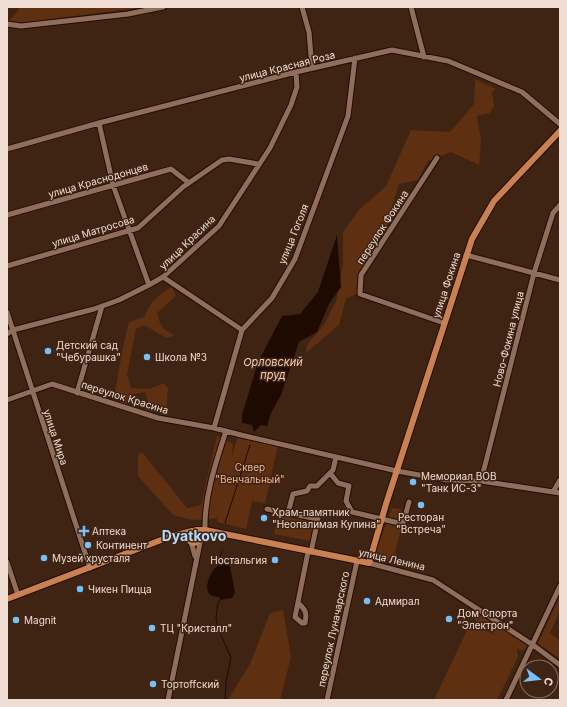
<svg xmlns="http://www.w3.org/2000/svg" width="567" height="707" font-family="Inter,sans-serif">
	<rect width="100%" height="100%" fill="#3f2414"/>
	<!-- green -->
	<path fill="#5e2f10" d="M17,7H145L20,23L8,22L19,10Z
		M475,79L496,89L492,92L494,106L490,113L477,116L481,141L479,165L451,152L428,161L418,180L399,184L385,230L373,241L367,255L363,291L346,299L339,325L306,353L307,345L325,323L336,301L343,265V232L359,210L386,186L411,130L450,132L474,104Z
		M172,287L176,296L157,313C160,325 163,331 175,335L167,338L144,325L136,329L127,374L131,388L149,389L164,383L168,388L166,416L161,406L151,411L145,392L130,395L124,407L115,392L123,347L129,322L144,317C151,302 157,295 172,287Z
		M217,436L233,444L232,456L238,436L278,446L265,503L252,501L246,529L217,522L218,514L217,518L193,520L173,515L138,476V455L142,452L187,508L201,505Z
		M392,508L401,509L402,525L395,552L397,556L395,561H385L376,557L377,549Z
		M278,515L315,522L311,541L274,534Z
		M560,596V610L550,633L560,641V659L538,643Z
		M283,610L291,657L280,700H228L250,664L270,613Z
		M482,615L529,645L522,651L517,648L518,657L497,700H436L435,698L467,630L477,626L499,637L476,622L474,617Z"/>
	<!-- water -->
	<path fill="#1f0a01" d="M337,235L341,287L329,304L317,332L299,342L281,395L271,413L267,426L261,425L254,432L252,425L242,423V415L258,362L282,316L300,314L318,292Z
		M223,562L230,566L235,593L232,598L220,600L219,597C197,598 210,567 223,562Z"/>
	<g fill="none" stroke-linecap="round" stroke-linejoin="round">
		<!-- stream -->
		<path stroke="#1f0a01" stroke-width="1" d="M225,523L250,445
			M218,564L222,551
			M220,600L218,603L216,617L218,628L231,658L226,682L225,700"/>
		<defs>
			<path id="minor" d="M302,7L309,32L312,68
				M411,7L424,57
				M7,24L21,26L84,19L128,14L163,7
				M99,123L113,185L149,285
				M7,149L99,123L296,72L392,50L448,61L522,92L560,124
				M437,158L361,275L360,294L444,323
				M7,215L171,169L189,183
				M466,255L560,280
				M7,266L138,228L183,187L222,160L229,159L258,164
				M163,277L242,330
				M7,312L90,568
				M7,334L13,330L94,309L119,300L149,285L163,277L219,226L270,148L291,105L297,87L296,72
				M77,393L102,306
				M7,400L52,384L158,418L214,428L241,435L397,471L447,480L481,481L560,493
				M214,428L242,330L272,298L295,259L348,116L355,58
				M330,473L338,483L349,486L346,501L352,512L403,524L409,502
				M481,481L534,273L553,213L560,205
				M553,492L560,480
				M267,509L318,519L311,552
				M288,513L293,494L307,491L310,486H317L333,470L336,457
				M205,530C204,497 216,462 226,431
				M191,542L195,556
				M7,562L18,595
				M369,563L433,580L533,645L560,665
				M298,603C306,610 307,613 305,623H302L295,617L308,552
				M168,700L201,538
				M327,700L357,561
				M506,700L560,586"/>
			<path id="major" d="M196,530H205L369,563L386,504L472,239L494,201L560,131
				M188 537a6 6 0 1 1 12 0a6 6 0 1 1-12 0Z
				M7,599L169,537L192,531"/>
		</defs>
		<!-- minor casing -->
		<use href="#minor" stroke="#250c00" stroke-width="7"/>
		<!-- major casing -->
		<use href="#major" stroke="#250c00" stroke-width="8"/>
		<!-- minor -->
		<use href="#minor" stroke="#8f6e5c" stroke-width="5"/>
		<!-- major -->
		<use href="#major" stroke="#c98154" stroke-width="6"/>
	</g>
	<!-- markers -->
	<g fill="#77bff7" stroke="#3f2414" stroke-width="1.5">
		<circle cx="48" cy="351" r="4"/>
		<circle cx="147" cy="357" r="4"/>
		<circle cx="413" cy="482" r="4"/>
		<circle cx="421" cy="505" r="4"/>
		<circle cx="264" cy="518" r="4"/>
		<path d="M82 525h4v4h4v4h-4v4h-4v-4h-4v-4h4z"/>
		<circle cx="88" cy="545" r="4"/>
		<circle cx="44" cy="558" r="4"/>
		<circle cx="275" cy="560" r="4"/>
		<circle cx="80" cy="589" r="4"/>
		<circle cx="367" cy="601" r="4"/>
		<circle cx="449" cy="619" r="4"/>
		<circle cx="16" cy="620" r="4"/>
		<circle cx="152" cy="628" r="4"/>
		<circle cx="153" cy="684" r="4"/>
	</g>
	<g text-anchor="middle" stroke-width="3" stroke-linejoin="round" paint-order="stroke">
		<!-- street labels -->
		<g font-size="10" fill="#efdcd2" stroke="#3f2414">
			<text transform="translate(287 66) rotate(-14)" y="4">улица Красная Роза</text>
			<text transform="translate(98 180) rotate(-16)" y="4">улица Краснодонцев</text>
			<text transform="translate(382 227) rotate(-57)" y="4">переулок Фокина</text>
			<text transform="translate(93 231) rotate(-17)" y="4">улица Матросова</text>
			<text transform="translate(293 234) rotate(-68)" y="4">улица Гоголя</text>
			<text transform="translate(187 242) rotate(-44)" y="4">улица Красина</text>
			<text transform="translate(446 285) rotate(-72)" y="4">улица Фокина</text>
			<text transform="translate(508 339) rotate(-76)" y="4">Ново-Фокина улица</text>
			<text transform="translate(125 397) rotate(17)" y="4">переулок Красина</text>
			<text transform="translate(56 437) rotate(72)" y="4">улица Мира</text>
			<text transform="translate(392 559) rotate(13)" y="4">улица Ленина</text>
			<text transform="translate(333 629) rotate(-78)" y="4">переулок Луначарского</text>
		</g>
		<!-- poi labels -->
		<g font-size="10" fill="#efdcd2" stroke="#3f2414" text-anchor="start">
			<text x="56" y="349">Детский сад<tspan x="56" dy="12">"Чебурашка"</tspan></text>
			<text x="155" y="361">Школа №3</text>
			<text x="421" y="480">Мемориал ВОВ<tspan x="421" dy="12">"Танк ИС-3"</tspan></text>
			<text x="272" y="516">Храм-памятник<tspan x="272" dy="12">"Неопалимая Купина"</tspan></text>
			<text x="421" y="521" text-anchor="middle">Ресторан<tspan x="421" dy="12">"Встреча"</tspan></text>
			<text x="92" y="535">Аптека</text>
			<text x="96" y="549">Континент</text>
			<text x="52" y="562">Музей хрусталя</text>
			<text x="267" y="564" text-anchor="end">Ностальгия</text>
			<text x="88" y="593">Чикен Пицца</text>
			<text x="375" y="605">Адмирал</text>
			<text x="457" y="617">Дом Спорта<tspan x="457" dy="12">"Электрон"</tspan></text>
			<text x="24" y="624">Magnit</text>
			<text x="160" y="632">ТЦ "Кристалл"</text>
			<text x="161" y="688">Тортоffский</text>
		</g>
		<!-- park labels -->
		<g font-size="10" fill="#f2b897" stroke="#3f2414">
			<text x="250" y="471">Сквер<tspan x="250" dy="12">"Венчальный"</tspan></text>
		</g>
		<!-- water labels -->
		<g font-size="11" font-style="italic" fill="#f5cdb7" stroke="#3f2414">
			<text x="273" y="366">Орловский<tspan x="273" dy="13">пруд</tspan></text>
		</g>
		<!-- district labels -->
		<g font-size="14" font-weight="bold" fill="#b5dbfb" stroke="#3f2414">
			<text x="194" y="541">Dyatkovo</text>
		</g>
	</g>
	<!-- border -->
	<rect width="567" height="707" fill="none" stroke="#efdcd2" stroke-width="16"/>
	<!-- north arrow -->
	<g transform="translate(539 679) rotate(105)"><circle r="19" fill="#3f2414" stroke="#856e60"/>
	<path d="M0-3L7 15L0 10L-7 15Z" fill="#77bff7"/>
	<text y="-6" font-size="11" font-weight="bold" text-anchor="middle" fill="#efdcd2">С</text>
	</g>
</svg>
